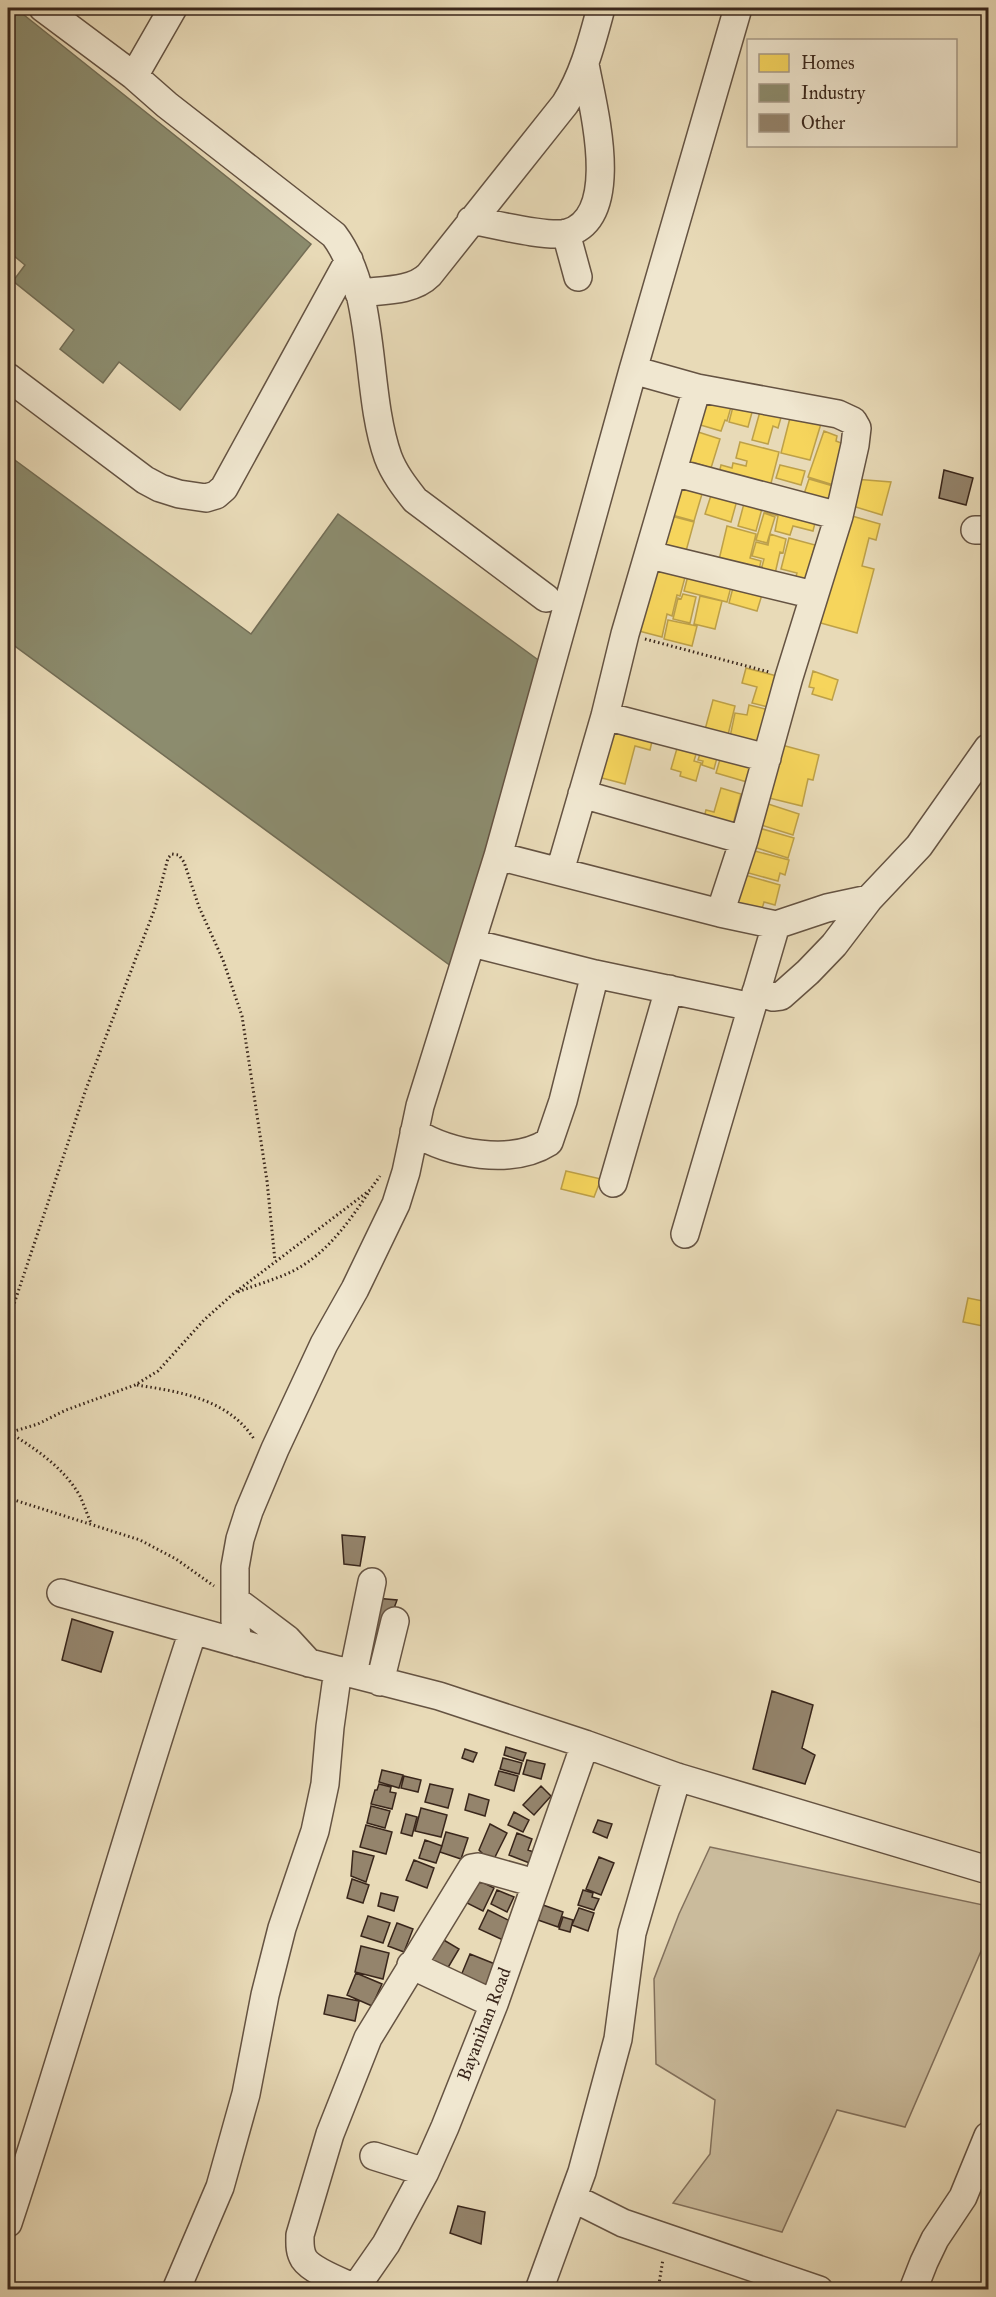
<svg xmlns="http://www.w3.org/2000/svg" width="996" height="2297" font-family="'IM FELL Great Primer',serif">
	<rect width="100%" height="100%" fill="#e8dab7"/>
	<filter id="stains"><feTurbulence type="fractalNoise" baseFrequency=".00333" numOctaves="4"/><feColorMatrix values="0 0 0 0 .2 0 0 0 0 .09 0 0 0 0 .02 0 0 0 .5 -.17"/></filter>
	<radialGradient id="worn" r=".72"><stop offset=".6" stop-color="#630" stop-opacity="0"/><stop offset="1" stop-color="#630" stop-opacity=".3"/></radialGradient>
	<!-- green -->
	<path fill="#cabb9c" stroke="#82705c" stroke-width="1.5" d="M710,1847L988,1906V1935L905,2127L837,2110L782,2232L673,2203L710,2154L715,2100L656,2064L654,1979L679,1914Z"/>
	<!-- homes -->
	<path fill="#f6d55c" stroke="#bda048" stroke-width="1.5" d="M706,392L733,400L727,421L725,420L721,431L697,424Z
		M735,399L754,405L748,427L729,422Z
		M761,408L782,414L778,428L773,426L768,444L752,440Z
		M792,410L823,417L810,460L781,453Z
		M695,431L720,439L711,468L686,460Z
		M824,431L837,436L836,441L846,445L840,487L808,477Z
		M740,442L779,452L769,491L718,478L721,465L732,468L733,463L746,466L747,461L736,458Z
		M780,465L805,471L801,485L776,478Z
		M809,479L833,486L828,504L803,497Z
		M854,479L891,482L882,515L846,504Z
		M714,486L739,493L731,522L705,514Z
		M680,487L702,494L694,521L672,515Z
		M746,496L764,501L756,531L738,526Z
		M769,500L816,519L813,531L793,526L790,535L775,531L778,516L765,512Z
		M764,513L775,517L767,543L756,540Z
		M845,514L880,524L876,540L869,538L862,566L874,569L857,633L817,622Z
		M671,516L694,522L686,551L664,544Z
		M727,526L756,534L750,558L761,561L758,574L718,564Z
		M770,534L786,539L783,553L780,552L774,578L760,574L764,559L752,556L756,542L768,545Z
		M789,538L815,545L805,586L794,583L797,573L781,569Z
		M653,557L688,566L680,596L677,595L672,616L667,614L662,637L635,630Z
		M690,568L733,579L727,602L684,591Z
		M735,580L764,588L757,611L729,603Z
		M683,594L696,597L690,623L673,619L678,598L681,599Z
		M700,596L722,601L715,629L694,624Z
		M668,620L697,626L692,646L664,639Z
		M746,668L777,676L768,707L752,703L757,687L742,683Z
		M813,671L838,680L832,700L812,694L814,688L809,687Z
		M713,700L735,706L726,743L703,737Z
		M749,705L769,710L760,748L730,737L735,713L747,715Z
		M612,722L654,733L650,750L635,746L625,784L598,777Z
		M680,738L699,744L694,761L701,763L696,781L680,776L681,772L671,769Z
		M778,744L819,755L813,780L808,779L802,806L765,797Z
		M703,745L719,750L714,769L702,765L703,761L698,760Z
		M723,749L753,758L747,782L716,773Z
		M721,788L741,794L731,832L703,821L706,810L714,812Z
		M762,802L799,814L793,835L755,823Z
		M759,828L794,838L788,858L754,847Z
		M751,850L789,860L785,875L780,873L778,881L745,872Z
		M738,873L780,885L775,905L764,902L760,916L728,907Z
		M566,1171L601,1179L594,1197L561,1189Z
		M968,1298L988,1302V1327L963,1322Z"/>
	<!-- industry -->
	<path fill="#8c8c6e" stroke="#736d55" stroke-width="1.5" d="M19,11L311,244L180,410L119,362L103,383L60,349L74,330L13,281L25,265L8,251V25Z
		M8,455L251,634L338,514L541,662L455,969L8,641Z"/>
	<!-- building -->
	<path fill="#94846c" stroke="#39261b" stroke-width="1.5" d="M944,470L973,478L966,505L939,498Z
		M342,1535L365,1537L360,1566L344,1564Z
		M375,1598L397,1600L383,1639L364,1634Z
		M72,1619L113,1632L101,1672L62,1660Z
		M772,1691L813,1705L802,1748L815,1755L805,1784L753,1769Z
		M506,1747L526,1753L523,1761L504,1755Z
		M465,1749L477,1753L473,1762L462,1758Z
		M503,1758L522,1763L519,1774L500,1769Z
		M527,1760L545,1764L541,1779L523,1774Z
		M382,1770L403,1775L399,1788L379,1782Z
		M499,1771L518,1776L514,1791L495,1785Z
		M404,1776L421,1780L418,1792L401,1788Z
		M379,1784L391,1787L390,1792L396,1793L392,1809L371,1804L375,1790H377Z
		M430,1784L453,1789L448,1808L425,1802Z
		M541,1786L551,1796L534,1815L523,1805Z
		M469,1794L489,1800L485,1816L465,1810Z
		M371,1806L390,1811L385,1828L367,1823Z
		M421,1808L447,1815L441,1837L415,1831Z
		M514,1812L529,1820L523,1832L508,1825Z
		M406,1814L417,1817L412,1836L401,1833Z
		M598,1820L612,1824L607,1838L593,1832Z
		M490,1824L507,1833L492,1863L479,1850Z
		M366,1825L392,1832L386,1854L360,1847Z
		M446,1832L468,1838L461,1859L440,1852Z
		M517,1833L532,1839L528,1850L536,1853L532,1864L509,1855Z
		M425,1840L442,1846L436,1863L419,1858Z
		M353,1851L374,1856L366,1882L351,1876Z
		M599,1857L614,1863L601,1895L586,1889Z
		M414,1860L434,1868L427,1888L406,1880Z
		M474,1878L494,1888L483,1911L463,1901Z
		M352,1879L369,1885L363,1903L347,1898Z
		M497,1890L514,1897L507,1912L491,1904Z
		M583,1890L593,1893L592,1897L599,1899L594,1910L578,1905Z
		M381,1893L398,1897L394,1911L378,1906Z
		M543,1905L563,1912L558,1927L538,1920Z
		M579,1908L594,1913L588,1931L572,1925Z
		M488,1910L512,1922L503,1940L479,1929Z
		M368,1916L390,1923L383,1943L361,1936Z
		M563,1917L573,1920L570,1932L559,1929Z
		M397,1923L413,1929L404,1952L388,1946Z
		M437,1936L459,1949L446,1971L424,1959Z
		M361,1946L389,1953L383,1979L355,1972Z
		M470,1954L495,1964L485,1988L460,1978Z
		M356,1973L382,1984L372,2006L347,1995Z
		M328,1995L359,2001L355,2021L324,2014Z
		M458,2206L485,2212L481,2244L450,2233Z"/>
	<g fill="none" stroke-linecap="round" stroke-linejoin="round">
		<defs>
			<path id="minor" d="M43,8L134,76L167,105L334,235C378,294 364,389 388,457C394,473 404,486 415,500L546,598
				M134,76L173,8
				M471,220C493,224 548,238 567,233C624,217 592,104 585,64
				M566,233L578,277
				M359,293C382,290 412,292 429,275L565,104C584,74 592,41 601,8
				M633,370L697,388L838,414L853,421L857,428L855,445L839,516L789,677L744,840L720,913
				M8,377L145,480L160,488L179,494L206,498L216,495L224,488L349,260
				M673,472L839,516
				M975,530H988
				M650,555L814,595
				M605,716L767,758
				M582,794L744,840
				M498,856L720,913L776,925L827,908L869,899
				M560,871L605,716L625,634L697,388
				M472,943L595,974L752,1007
				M756,992L773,997L781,996L808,972L834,945L869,899L919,846L988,748
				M414,1132C450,1154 511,1166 549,1142L563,1101L595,974
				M613,1183L669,989
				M685,1234L776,925
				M61,1593L310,1663L439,1696L585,1744L677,1777L988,1870
				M235,1600L287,1639L309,1663
				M238,1643L235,1621V1567L240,1539L249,1511L275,1449L324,1344L355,1289L396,1204L406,1172L420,1106L498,856L633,370L738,8
				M353,1674L372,1582
				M380,1682L395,1621
				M411,1965L494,2004
				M374,2156L425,2172
				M573,2198L623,2223L819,2290
				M8,2223C73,2027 128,1827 193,1631
				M355,2288C342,2282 312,2271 304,2259C299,2251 300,2243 300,2235L330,2134L368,2038L472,1868L478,1867L535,1883
				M176,2290L220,2187L246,2094L265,1995L282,1928L315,1831L325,1784L330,1727L338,1670
				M354,2290L386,2244L425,2172L445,2127L494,2004L585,1744
				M539,2290L582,2172L618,2039L632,1933L677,1777
				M913,2290L924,2262L935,2239L963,2197L988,2136"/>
		</defs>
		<!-- minor casing -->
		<use href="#minor" stroke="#655342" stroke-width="30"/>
		<!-- path -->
		<path stroke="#39261b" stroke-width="3" stroke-dasharray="1.5 3" stroke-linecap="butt" d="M645,639L769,672
			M238,1292C255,1285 274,1280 291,1272C326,1255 348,1223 369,1192
			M10,1316L86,1089L155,908L168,858L172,854L179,855L184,862L199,907L223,960L242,1016L267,1181L275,1261
			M137,1385C181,1392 228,1399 254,1439
			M8,1433L38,1424L66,1410L135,1385L158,1371L204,1320L233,1294L370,1190L380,1176
			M10,1433C36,1449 64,1468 80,1496C84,1505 87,1514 91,1523
			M8,1498L140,1540L176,1559L214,1586
			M658,2290L663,2259"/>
		<!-- minor -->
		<use href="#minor" stroke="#f0e7d0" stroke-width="27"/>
	</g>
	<g text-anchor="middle" stroke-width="6" stroke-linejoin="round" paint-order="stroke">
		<!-- street labels -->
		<g font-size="18" fill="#39261b" stroke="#f0e7d0">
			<text transform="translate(484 2024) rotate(-69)" y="6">Bayanihan Road</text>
		</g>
	</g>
	<!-- margin -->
	<rect width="996" height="2297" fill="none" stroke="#e8dab7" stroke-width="30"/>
	<rect x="9" y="9" width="978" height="2279" fill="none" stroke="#39261b" stroke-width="3"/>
	<rect x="15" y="15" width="966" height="2267" fill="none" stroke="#39261b" stroke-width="1.5"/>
	<!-- legend -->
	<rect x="747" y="39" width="210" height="108" fill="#f0e7d0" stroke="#a79a88" stroke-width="1.5"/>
	<rect x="759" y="54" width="30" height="18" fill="#f6d55c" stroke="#a79a88" stroke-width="1.5"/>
	<text x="801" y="69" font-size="18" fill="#39261b">Homes</text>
	<rect x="759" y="84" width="30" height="18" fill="#8c8c6e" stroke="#a79a88" stroke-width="1.5"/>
	<text x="801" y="99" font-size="18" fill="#39261b">Industry</text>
	<rect x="759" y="114" width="30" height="18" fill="#94846c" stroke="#a79a88" stroke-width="1.5"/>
	<text x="801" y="129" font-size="18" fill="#39261b">Other</text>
	<rect width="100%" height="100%" filter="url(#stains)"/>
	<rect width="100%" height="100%" fill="url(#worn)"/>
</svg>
